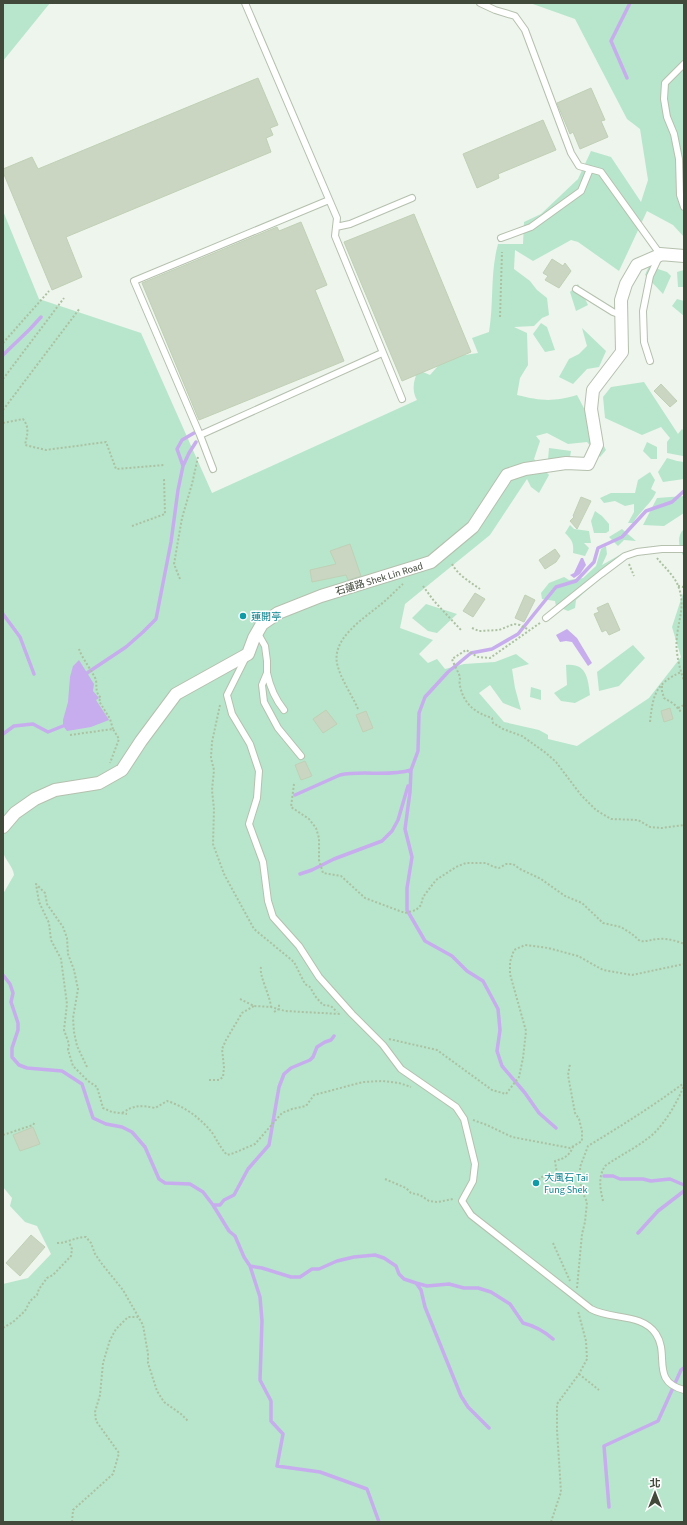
<svg xmlns="http://www.w3.org/2000/svg" width="687" height="1525" font-family="'Source Sans 3','Noto Sans TC',sans-serif">
	<rect width="100%" height="100%" fill="#eef5ec"/>
	<!-- green -->
	<path fill="#b7e6cc" d="M3,3H50L3,61Z
		M530,3H684V237L673,225L647,211L619,271L578,242L571,240L533,261L515,250L514,269L530,281L537,290L547,298L549,315L542,318L534,326L514,327L527,333L528,365L520,378L517,395C541,401 553,402 577,395L606,450L600,457L587,442L568,444L547,433L536,436L540,441L534,459L549,475L539,493L531,487L527,479L490,535L405,604L400,628L433,640L419,654L428,663L437,659L445,669L464,664L495,662L516,654L529,664L512,669L515,688L521,710L503,703L490,685L479,693L504,722L539,730L548,735V739L577,746L649,698L681,657L672,627L684,590V1522H3V1284L28,1278L51,1254L37,1226L25,1222L10,1206L12,1198L3,1187V894L14,875C13,866 5,860 3,852V211L39,299L141,333L212,493L417,400C411,390 414,380 418,370L430,375L445,358L478,353L472,338L489,332C494,302 490,273 498,244H523L524,222L541,214L578,179L591,151L611,157L641,202L648,180L640,129L627,119L575,19Z
		M649,266L667,272L671,276L663,294L645,275Z
		M684,270V287H678L677,272Z
		M578,284L588,305L576,311L570,292Z
		M677,299L684,301V316L672,306Z
		M541,323L547,327L555,350L545,352L533,334Z
		M582,328L606,351L599,367L587,369L573,384L559,377L569,359L579,354L587,346Z
		M644,382L678,434L682,429L684,431V461L683,456L667,453V442L670,438L661,427L642,435L605,418L603,397L611,387Z
		M647,442L657,447V459H651L643,451Z
		M549,448L571,451L568,469L557,471L548,460Z
		M667,458L677,461L684,462V479L663,482L658,472Z
		M650,472L655,480L651,489L656,492C652,503 639,512 633,523H628L634,512V504L625,506L615,501L604,503L600,498L611,493H635L638,480Z
		M684,496V513L664,526L643,525L657,498Z
		M595,511L602,516L609,524V531L606,533H594L591,521Z
		M570,525L574,529L589,531L591,543H584L589,548L585,556L573,553C574,543 572,540 565,533Z
		M622,529L636,541L624,540L618,546L609,537Z
		M684,529V557C679,549 676,536 684,529Z
		M606,546L607,554L602,565L623,553L626,554L610,571L597,581L576,600L575,608L568,611L556,606L555,601L542,599L541,593L549,583L564,577L569,580L583,578L596,566L601,549Z
		M426,604L457,614L437,633L428,631L412,618Z
		M633,645L645,658L619,686L599,691L597,672Z
		M566,665C587,663 588,679 590,695L575,703L561,701L554,693L567,685Z
		M531,687L541,690V700L530,697Z"/>
	<!-- water -->
	<path fill="#c7aded" d="M581,558H583L586,565L580,574L574,578L570,575L574,573Z
		M567,629L577,638L592,663L588,666L572,642L566,641L560,642L556,635Z
		M79,660L94,684L93,691L99,698L96,700L109,720L91,727L67,731L63,726V720L68,702L70,677L73,666Z"/>
	<g fill="none" stroke-linecap="round" stroke-linejoin="round">
		<!-- stream -->
		<path stroke="#c7aded" stroke-width="3.5" d="M627,78L611,41L630,3
			M3,355L30,329L41,317
			M183,466L189,453L196,442
			M3,614L20,637L34,674
			M87,673L126,647L143,632L156,619L171,542L178,490L183,466L177,449L182,440L194,433
			M3,734L14,726L33,724L48,732L63,726
			M295,795L340,775C363,770 387,777 411,770L410,772
			M300,874L312,870L334,859L382,841L392,831L398,820L408,786
			M3,975L10,984L13,993L11,1002L18,1023V1030L12,1048V1057L19,1065L27,1068L62,1071L82,1084L93,1118L106,1124L122,1127L132,1132L145,1147L159,1179L165,1183L190,1184L203,1192L213,1205L229,1231L235,1236L244,1257L250,1266L260,1297L262,1321L260,1380L271,1401V1421L283,1434L277,1466L320,1472L367,1489L379,1522
			M556,1128L539,1113L525,1093L502,1066L497,1051L500,1030L498,1009L483,981L467,971L452,956L425,941L407,910V888L412,857L405,829L410,792L411,770L418,751L419,713L425,697L448,672L471,653L492,649L518,634L556,587L576,581L594,562L598,548L622,537L646,511L672,502L684,491
			M604,1176H613L620,1179H643L651,1181L670,1179L684,1185
			M213,1205H220L224,1200L234,1195L248,1169L269,1145L279,1087L284,1074L291,1068L310,1060L313,1057L317,1047L325,1042L331,1040L334,1036
			M638,1233L658,1211L684,1191
			M250,1266L262,1268L291,1277H300L312,1269H319L337,1261L354,1257L375,1255L384,1258L396,1266L399,1274L404,1279L416,1283L421,1290L425,1307L461,1396L468,1407L489,1428
			M416,1283L427,1286L449,1284L464,1288H478L491,1292L510,1304L523,1323C535,1326 544,1331 553,1339
			M609,1507L604,1446L658,1421L681,1370L684,1368"/>
	</g>
	<!-- building -->
	<path fill="#cad6c2" stroke="#c0d0b5" d="M258,78L278,125L270,128L273,135L266,138L271,152L66,237L82,277L52,290L3,172V169L32,157L38,169Z
		M591,88L605,120L601,121L608,137L580,149L573,132L570,134L557,103Z
		M543,120L556,150L498,174L499,178L477,188L463,154Z
		M414,214L471,352L402,381L344,242Z
		M301,222L327,285L315,290L344,361L199,420L142,283L277,227L279,231Z
		M552,259L563,266L565,263L571,271L559,288L545,280L548,276L543,273Z
		M661,384L677,401L670,407L654,391Z
		M581,497L591,501L577,529L570,521L574,517L573,516Z
		M350,544L361,576L348,580L346,575L312,582L310,570L336,564L330,551Z
		M555,549L560,556L556,562L545,569L539,560Z
		M475,593L485,599L473,617L463,611Z
		M525,595L535,600L524,622L515,618Z
		M608,603L620,630L609,635L606,630L602,632L594,614L599,612L597,608Z
		M670,708L673,719L664,722L661,711Z
		M326,710L337,724L323,733L313,719Z
		M366,711L373,728L363,732L356,715Z
		M305,761L312,776L301,780L295,765Z
		M33,1127L40,1144L20,1151L13,1135Z
		M31,1235L45,1247L20,1276L6,1263Z"/>
	<g fill="none" stroke-linecap="round" stroke-linejoin="round">
		<defs>
			<path id="service" d="M245,3L337,218L335,236L402,399
				M480,3L495,10L515,16L525,30L571,153L579,166L601,172L660,254
				M684,64L665,83L664,99L667,117L674,134L679,159L680,195L684,207
				M329,200L134,281L200,435L382,353
				M336,227L350,224L412,198
				M501,238L531,227L581,191L590,169
				M576,289L613,312L621,315
				M650,361L644,342L643,311L650,276L659,257
				M200,435L213,469
				M546,618L601,574L625,556L637,552L662,549H684
				M257,632L265,646L267,661V673L262,685L264,702L278,728L301,756
				M246,657L227,695L232,714L250,744L259,771L257,798L249,824L263,862L268,901L273,917L299,946L319,977L352,1014L383,1045L401,1069L456,1107L464,1119L475,1164L473,1181L462,1201L471,1215L591,1309C611,1320 642,1313 656,1334C670,1355 650,1381 684,1390
				M267,673C270,687 275,699 284,710"/>
			<path id="minor" d="M3,827L15,813L35,799L55,790L99,783L122,770L141,741L176,694L248,654L254,638L262,624L278,613L321,596L431,562L473,527L507,475L525,469L566,463L588,464L597,445L591,409L593,390L622,352L621,300L626,284L637,265L660,255V254L684,256"/>
		</defs>
		<!-- service casing -->
		<use href="#service" stroke="#b5c0ae" stroke-width="8"/>
		<!-- minor casing -->
		<use href="#minor" stroke="#b5c0ae" stroke-width="14"/>
		<!-- path -->
		<path stroke="#acc1a1" stroke-width="2" stroke-dasharray="2 2" stroke-linecap="butt" d="M500,317L502,252
			M3,343L49,291
			M3,379L64,298
			M3,410L80,308
			M3,423L23,419C30,428 27,435 25,445L46,450L106,442L116,469L164,465
			M132,526L165,514L164,479
			M657,558C664,567 675,576 679,588C685,607 679,617 677,636C675,651 679,666 684,681
			M452,564C458,575 470,582 480,589
			M629,564L634,576
			M180,579L174,564L182,518L192,484L198,457
			M423,586L434,601L461,630
			M678,586L684,587
			M540,623L490,658L478,657L466,650L452,659C454,665 458,671 460,677C460,680 459,683 460,686C464,705 476,713 492,718L493,723L503,729L522,736L546,753L556,762L581,795L596,810L611,819L638,820L650,827L662,828L684,825
			M472,628L479,631L499,630L514,624L520,625L529,630
			M79,649C82,658 94,674 96,680C97,688 95,692 101,698L99,701L110,719L113,729
			M662,686V691L664,698L674,704L682,713
			M220,705L212,742L211,758L214,770L212,790L214,809L213,844L224,874L254,929L294,962L305,984L310,987L315,996L323,1005L331,1006L337,1012
			M678,708L684,705
			M358,709C352,695 342,681 338,667C329,640 363,619 380,605C388,599 395,591 403,584
			M650,722C653,695 655,684 681,672
			M70,735L113,729L119,739L110,763
			M294,784L291,807L309,819L316,828L319,838V860L323,873L341,876L365,898L405,913L416,910L421,905L423,897L436,880L456,867L466,863H486L494,867L499,868L506,864H513L520,869L541,879L565,896L582,903L603,923L621,927L632,934L640,941C647,942 652,939 659,939C667,938 677,941 684,944
			M261,967C259,976 270,995 271,1007
			M240,999L254,1006L271,1007L285,1011L340,1014
			M274,1012L279,1009V1003
			M389,1039L437,1050L492,1090L506,1094L519,1077L523,1058L526,1031L510,974V962L514,950L525,945L548,948L578,956L603,970L632,975L684,964
			M87,1067L77,1046L74,1032L73,1018L78,989L74,970L68,954L67,938L63,927L47,904L45,893L36,884L39,902L49,923L51,940L61,959L67,1004L64,1030L69,1044L68,1050L73,1066L88,1081L97,1087L103,1108L112,1112L127,1114
			M209,1080H219L223,1077L224,1067L222,1049L226,1040L242,1013L254,1006
			M122,1113C134,1105 141,1105 155,1108L167,1101C184,1106 202,1119 213,1134C218,1142 220,1147 227,1155L234,1153L255,1144L282,1113L292,1109L306,1106L314,1095L363,1082L382,1081L399,1083L411,1087
			M473,1120L487,1125L512,1137L570,1148L582,1141V1131L579,1119L575,1113L568,1075L570,1064
			M3,1135L33,1125L35,1122
			M385,1179L406,1188L411,1193L420,1195L429,1201L438,1202L453,1199
			M536,1183L541,1177L555,1175L557,1174L555,1161C565,1158 569,1156 573,1147
			M603,1201C600,1188 598,1177 605,1166C619,1156 634,1149 647,1139C662,1129 678,1102 684,1085
			M57,1243C68,1243 75,1237 86,1237L91,1243L95,1254L102,1264L123,1290L143,1325L148,1354V1363L157,1391L164,1402L181,1414L188,1421
			M553,1243L570,1281
			M577,1288L582,1234L585,1222L587,1202L581,1189L580,1167L588,1146C621,1126 653,1106 684,1083
			M3,1328L13,1322L25,1311L30,1301L37,1295L39,1289L47,1278L53,1275L71,1256L72,1249L69,1242
			M579,1374L599,1390
			M72,1522L73,1510L113,1474L119,1453L96,1421L95,1412L100,1395L103,1363L110,1340L116,1329L128,1317H138
			M551,1522L561,1492L557,1430V1404L579,1374L587,1359L586,1341L578,1311"/>
		<!-- service -->
		<use href="#service" stroke="#fff" stroke-width="6"/>
		<!-- minor -->
		<use href="#minor" stroke="#fff" stroke-width="12"/>
	</g>
	<!-- markers -->
	<g fill="#0f9aa8" stroke="#fff" stroke-width="1.5">
		<circle cx="243" cy="616" r="4"/>
		<circle cx="536" cy="1183" r="4"/>
	</g>
	<g text-anchor="middle" stroke-width="3" stroke-linejoin="round" paint-order="stroke">
		<!-- street labels -->
		<g font-size="10" fill="#40493a" stroke="#fff">
			<text transform="translate(379 578) rotate(-17)" y="4">石蓮路 Shek Lin Road</text>
		</g>
		<!-- culture labels -->
		<g font-size="10" fill="#0d838f" stroke="#fff" text-anchor="start">
			<text x="251" y="620">蓮開亭</text>
			<text x="544" y="1181">大風石 Tai<tspan x="544" dy="12">Fung Shek</tspan></text>
		</g>
	</g>
	<!-- border -->
	<rect width="687" height="1525" fill="none" stroke="#40493a" stroke-width="8"/>
	<!-- north arrow -->
	<g transform="translate(655 1493)" stroke="#ffffff" stroke-width="3" paint-order="stroke">
	<path d="M0-3L7 15L0 10L-7 15Z" fill="#40493a"/>
	<text y="-6" font-size="11" font-weight="bold" text-anchor="middle" fill="#40493a">北</text>
	</g>
</svg>
